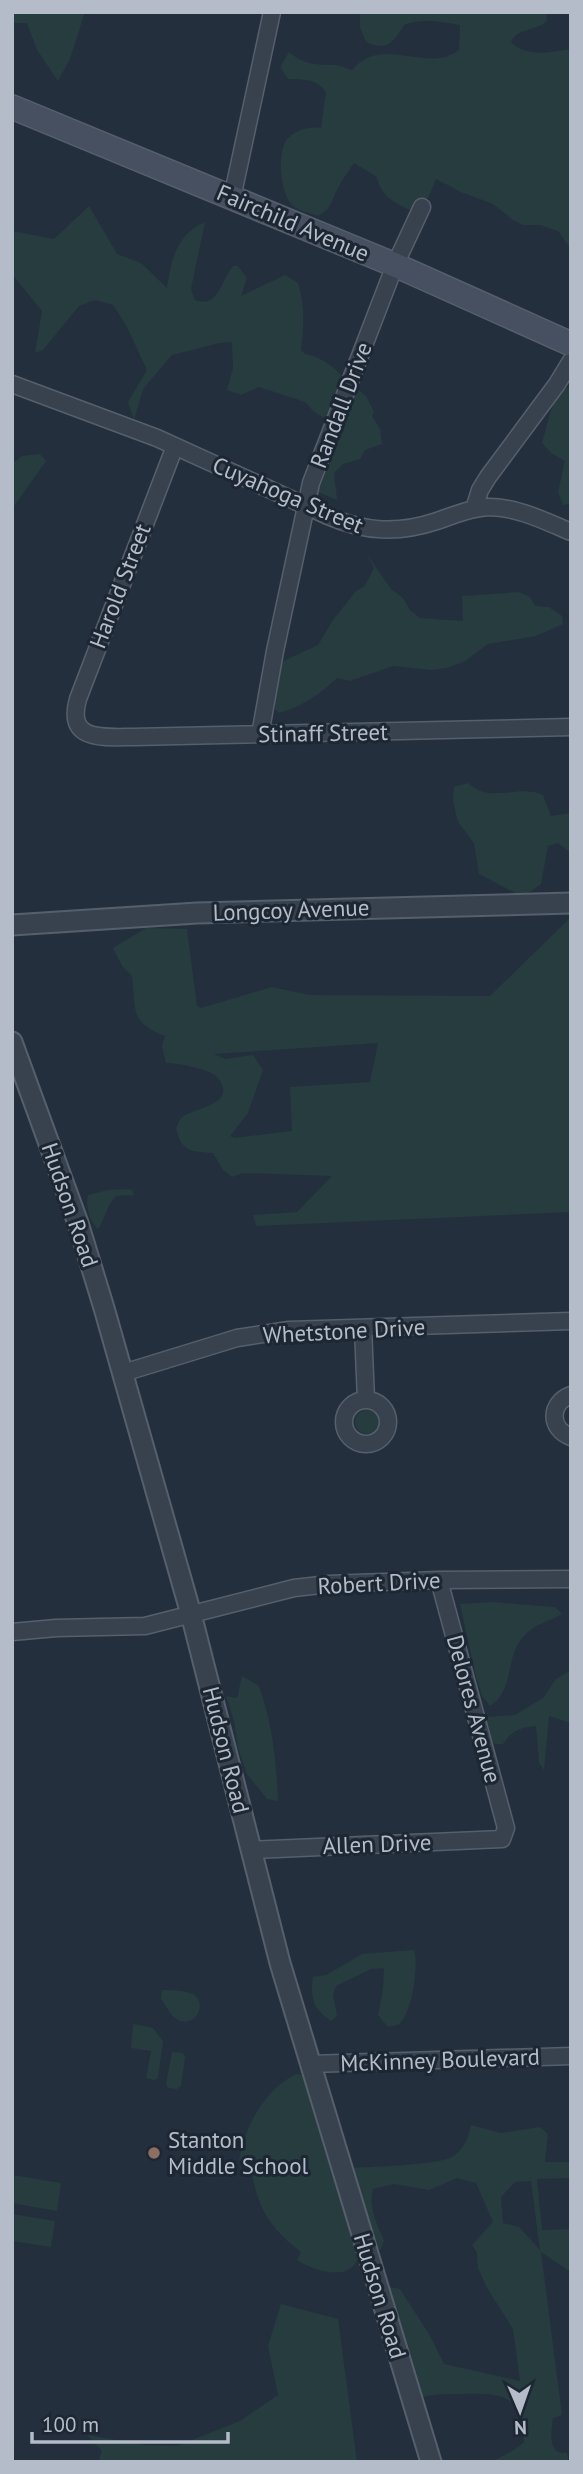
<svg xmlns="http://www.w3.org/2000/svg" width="583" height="2474" font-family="'PT Sans',sans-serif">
	<rect width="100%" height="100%" fill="#242f3e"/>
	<!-- green -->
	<path fill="#263c3f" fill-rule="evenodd" d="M12,12H85L70,59L58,81L37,50L27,23H12Z
		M360,12H546L547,21C536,31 517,28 511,42C526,58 552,52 571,49V249L558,231L540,225H523L513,220L493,204L461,192L436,179L426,203L413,211C397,205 380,196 377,177L354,163L341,182L328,209L318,216C310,213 298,211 292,205C280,192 277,155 286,141C293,130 310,126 321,128L326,92C317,79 303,79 288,79L280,67L289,52C304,65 318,65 336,65C340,65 347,69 352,70C383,33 427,75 459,50L460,25C441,22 422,18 404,25C394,42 387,52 366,42L360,28Z
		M89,206L117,254L141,263L167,288C171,259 177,234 205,222L191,289L195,300C219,309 221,280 233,266H238L247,278L241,296L285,275L298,283C305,306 304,326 301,350C306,356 309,354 316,357C327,362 338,370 345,380L330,421L314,412L305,402L259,387L241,395L227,390L233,368L232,342L219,343L172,355L143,389L134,420L128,402L147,370L126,325L113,305L95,300L79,306L43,350L35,353L42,311L12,274V231L54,239Z
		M571,386V504L563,505L558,492L565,461L551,453L542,443C548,426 551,392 571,386Z
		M356,388L366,396L374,412L372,416L380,429L382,444L365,450L360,459L343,464L334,473L337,500L318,492L320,476Z
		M40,454L46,461L12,509V464L22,456Z
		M366,553L391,589L403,598L410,610L420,618L463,621L462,596L519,592L530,597L535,606L549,607L562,616L563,624L536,636L488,644L465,661L447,668L431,670L393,666L350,681L337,678C320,694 302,707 279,713L275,709L273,701L281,662L318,645L333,620L356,591L365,586L374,568Z
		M468,783C491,805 518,783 543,795L551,816L571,813V853L558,843L548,846L541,884L523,897L479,874L474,843L458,822L453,802L454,787Z
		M571,917V1212L256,1226L253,1215L297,1212L332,1176L243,1173L232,1177L223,1170L213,1153C191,1151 182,1153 176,1128C178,1124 179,1121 181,1118C192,1108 239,1105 218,1078C211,1069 178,1063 166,1063L162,1046L165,1036C129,1022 136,1010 132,976L122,966L113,948L146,928L187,929L197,1006L201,1008L272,987L309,995L490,996ZM378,1043L370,1082L290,1087L292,1131L234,1138L230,1136L248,1113L263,1070L253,1055L225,1059L214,1054Z
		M128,1189L132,1190L134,1195L116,1196C106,1206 106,1218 98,1229C90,1222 85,1206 88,1195L108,1190Z
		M355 1422a12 12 0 1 1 24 0a12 12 0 1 1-24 0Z
		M492,1602L555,1607L562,1614C548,1622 534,1624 523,1637C505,1657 515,1690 490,1706L482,1696L475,1672L460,1604Z
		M571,1670V1723L549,1716L544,1770L539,1763L536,1726C520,1727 512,1731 503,1744H495L490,1739L485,1721L487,1717L515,1715L543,1698L556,1679Z
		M242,1676L259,1686C273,1726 276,1759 278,1801L267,1799L247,1774L238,1748L234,1721L226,1696L237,1698Z
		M414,1950C419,1964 412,2015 399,2024C396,2026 391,2026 388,2027L378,2015L383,1989L384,1968L371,1969L336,1986L333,1995L337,2016L331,2021C313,2009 310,1998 313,1977L326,1975L362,1954Z
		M162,1990C170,1990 182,1990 190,1993C212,2001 193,2034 174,2017C169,2013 165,2004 161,1999Z
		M133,2024L153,2028L163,2041L158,2078L154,2080L146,2078L151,2051L131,2048Z
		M172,2052L183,2053L185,2057L181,2086L177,2089L168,2088L166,2084Z
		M296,2074L304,2075L359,2255C352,2283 316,2272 297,2260L301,2252C268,2227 255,2204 251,2163L239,2161C246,2125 262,2092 296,2074Z
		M471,2125L501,2133L540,2127L548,2134L545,2162H571V2178L537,2179L542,2230L571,2229V2272L541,2252L562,2415L553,2418C551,2432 547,2455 567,2453L569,2462H491L511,2452L524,2442C522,2394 503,2393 462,2394C446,2394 433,2394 417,2398L384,2286L400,2289L429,2334L444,2364L520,2381L513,2329L486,2286L478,2268L477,2253L472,2245L493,2222L476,2183L457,2178L429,2190L394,2184L373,2189C368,2206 377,2225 384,2240L381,2249L374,2252L348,2168C368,2167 439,2165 452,2157C463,2150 469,2138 471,2125ZM531,2181L540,2250L519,2227L503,2223L501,2197L515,2182Z
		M12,2175L61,2183L57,2211L12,2203Z
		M12,2214L55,2221L51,2247L12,2241Z
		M281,2304L338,2319L357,2462H98L102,2451L87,2435L145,2445L177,2446L240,2421L278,2395L268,2346Z"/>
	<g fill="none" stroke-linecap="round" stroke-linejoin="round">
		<defs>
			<path id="minor" d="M232,198L272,12
				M12,384L157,438L328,516C365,532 398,534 437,521C454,515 471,508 489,507C517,507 545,521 571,532
				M175,446L78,699C66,742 103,737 133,737L571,727
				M474,509L480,490L488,477L557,384L571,361
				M260,735L275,651L311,483L395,265L422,207
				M363,1328L366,1400
				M123,1373L237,1338L289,1330L571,1321
				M571,1395C549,1403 549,1429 571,1437
				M344 1422a22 22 0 1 1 44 0a22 22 0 1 1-44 0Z
				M12,1632L56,1628L145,1626L294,1588L329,1584L439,1580L571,1579
				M251,1850L502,1839L506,1828L439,1580
				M310,2064L571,2056"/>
			<path id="tertiary" d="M12,925L197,913L571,903
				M12,1042L78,1223L104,1308L191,1614L280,1963L431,2462"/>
			<path id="secondary" d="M12,107L395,265L571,344"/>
		</defs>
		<!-- minor casing -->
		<use href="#minor" stroke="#565f6c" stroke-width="19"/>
		<!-- tertiary casing -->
		<use href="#tertiary" stroke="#565f6c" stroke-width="23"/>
		<!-- secondary casing -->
		<use href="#secondary" stroke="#565f6c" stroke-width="26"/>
		<!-- minor -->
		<use href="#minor" stroke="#38414e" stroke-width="16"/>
		<!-- tertiary -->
		<use href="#tertiary" stroke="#38414e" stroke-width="19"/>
		<!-- secondary -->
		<use href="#secondary" stroke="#465061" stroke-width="23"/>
	</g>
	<!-- markers -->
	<circle fill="#8d6e63" stroke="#1d2633" stroke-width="2.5" cx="154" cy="2153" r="7"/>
	<g text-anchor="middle" stroke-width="6" stroke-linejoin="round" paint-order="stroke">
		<!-- street labels -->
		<g font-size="23" fill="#b4bcc9" stroke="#1d2633">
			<text transform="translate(293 223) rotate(23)" y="8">Fairchild Avenue</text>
			<text transform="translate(341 405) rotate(-69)" y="8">Randall Drive</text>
			<text transform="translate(288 495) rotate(23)" y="8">Cuyahoga Street</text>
			<text transform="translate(120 586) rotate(-69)" y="8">Harold Street</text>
			<text transform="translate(323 733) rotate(-1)" y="8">Stinaff Street</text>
			<text transform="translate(291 910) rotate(-2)" y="8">Longcoy Avenue</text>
			<text transform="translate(70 1205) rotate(71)" y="8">Hudson Road</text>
			<text transform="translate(344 1331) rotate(-3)" y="8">Whetstone Drive</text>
			<text transform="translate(379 1583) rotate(-3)" y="8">Robert Drive</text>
			<text transform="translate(474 1709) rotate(75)" y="8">Delores Avenue</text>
			<text transform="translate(226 1750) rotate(76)" y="8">Hudson Road</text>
			<text transform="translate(377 1844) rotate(-2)" y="8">Allen Drive</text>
			<text transform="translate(440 2060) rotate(-2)" y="8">McKinney Boulevard</text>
			<text transform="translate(380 2296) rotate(73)" y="8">Hudson Road</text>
		</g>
		<!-- poi labels -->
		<g font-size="23" fill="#b4bcc9" stroke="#1d2633" text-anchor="start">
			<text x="168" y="2148">Stanton<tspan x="168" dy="26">Middle School</tspan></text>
		</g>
	</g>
	<!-- border -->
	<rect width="583" height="2474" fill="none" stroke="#b4bcc9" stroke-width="28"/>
	<!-- north arrow -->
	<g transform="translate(520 2411) rotate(178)" stroke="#1d2633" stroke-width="5" paint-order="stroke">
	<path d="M0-5L12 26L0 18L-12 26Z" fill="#b4bcc9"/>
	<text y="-10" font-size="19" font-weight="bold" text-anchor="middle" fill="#b4bcc9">N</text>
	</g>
	<!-- scale -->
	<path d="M32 2432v10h196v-10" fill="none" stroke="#b4bcc9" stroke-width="3.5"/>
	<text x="42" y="2432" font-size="21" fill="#b4bcc9" stroke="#1d2633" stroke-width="5" paint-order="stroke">100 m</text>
</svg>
